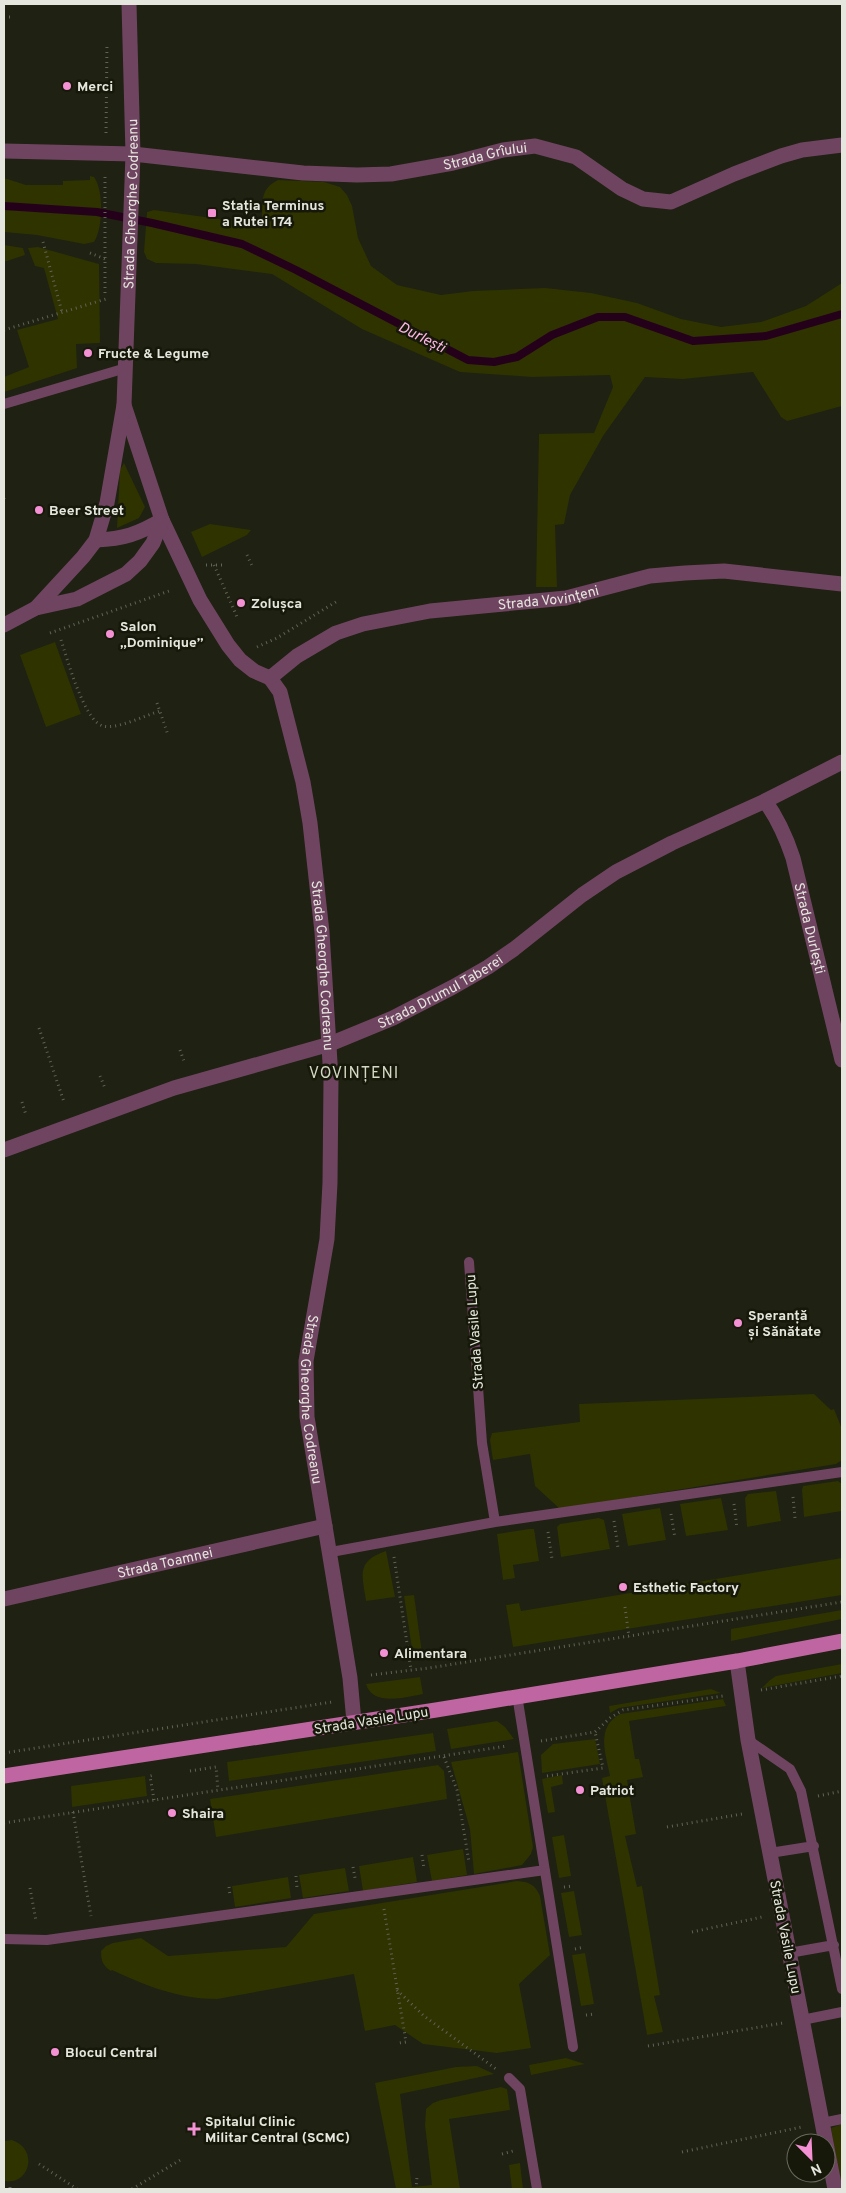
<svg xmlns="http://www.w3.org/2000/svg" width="846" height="2193" font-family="Overpass,sans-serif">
	<rect width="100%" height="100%" fill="#1f2112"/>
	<!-- green -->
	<path fill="#2f3300" d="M90,176L94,177C104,190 103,229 94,242L84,244L37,235L4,232V178L26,185H63V181L90,180Z
		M278,180L324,182L340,187L347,195L352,206L358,238L371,266L397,285L441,295L473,291L545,288L591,293L637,303L681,319L721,327L761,322L806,306L842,283V406L787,421L781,417L753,372L683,379L645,377L603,436L570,495L564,524L555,525L557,587H536L539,434L594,433L613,387L610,375L532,377L460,372L362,329L272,274L196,264L156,263L147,259L144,252L147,212L154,210L255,224L262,218C263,200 260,189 278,180Z
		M4,245L23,248L25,255L4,262Z
		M38,247L99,264L100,343L76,344L77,368L4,392V377L29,367L17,330L58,319L44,268L35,266L28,248Z
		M124,463L145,507L139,518L117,528L120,470Z
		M210,524L251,530L247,535L202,557L191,532Z
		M55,642L81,714L46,727L20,655Z
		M814,1394L831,1410L834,1409L842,1429V1460L836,1464L560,1509L535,1486L530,1454L493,1460L490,1440L492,1433L580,1422L579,1404Z
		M838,1481L842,1484V1511L804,1517L802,1490L803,1486Z
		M776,1491L781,1521L747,1527L745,1498L748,1494Z
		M721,1498L728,1530L686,1536L680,1504Z
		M660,1508L666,1540L628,1546L622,1514Z
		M599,1518L604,1520L610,1549L561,1557L557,1527L560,1524Z
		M529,1529H534L539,1561L513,1565L515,1578L503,1580L497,1534Z
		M386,1551L395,1597L366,1601C362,1575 356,1561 386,1551Z
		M842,1558V1595L513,1647L506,1605L519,1603L521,1611Z
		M414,1595L422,1653L413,1655L404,1596Z
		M842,1610V1619L731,1641V1629Z
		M842,1664V1673L762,1688L770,1680L776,1676Z
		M420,1677L423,1694C405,1697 373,1707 366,1684Z
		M711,1689L721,1693L619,1708L610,1713L609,1706Z
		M723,1699L726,1706L629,1721L635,1759H639L643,1777L627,1780L636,1834L625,1836L637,1887L642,1886L660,1995L654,1996L663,2032L647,2035L602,1778L610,1776C606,1754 595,1728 620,1714Z
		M497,1721L505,1727L514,1739L451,1749L447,1729Z
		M433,1733L436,1751L229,1781L227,1762Z
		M595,1739L600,1764L542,1773L541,1755L553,1744Z
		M518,1752L533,1847L531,1854L522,1865L474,1874L470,1829L451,1762Z
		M438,1765L444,1771L447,1799L216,1837L210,1799Z
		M562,1775L563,1784L551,1787L555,1812L548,1813L542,1779Z
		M145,1776L147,1796L72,1807L71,1786Z
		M564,1835L571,1876L559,1878L552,1837Z
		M463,1849L467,1875L432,1881L427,1855Z
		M413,1857L417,1882L363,1891L359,1866Z
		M345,1868L349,1891L303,1898L299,1875Z
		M288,1877L291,1898L235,1907L232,1886Z
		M517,1881C529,1882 535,1884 540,1896L550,1955L519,1984L531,2048L497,2053L423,2044L395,2025L365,2031L354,1974L217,1999C179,1999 146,1986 112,1970L111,1971C103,1966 101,1961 101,1951L106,1946L113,1943L141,1938L168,1956L286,1947L314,1914Z
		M574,1891L582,1935L569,1937L561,1893Z
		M585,1953L594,2004L581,2006L572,1955Z
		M566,2058L585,2064L531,2075L529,2065Z
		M477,2066L494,2074L400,2094L412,2187L432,2185L425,2125L426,2109L433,2103L441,2100L501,2087L507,2089L510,2110L449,2119L460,2189H396L375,2083L456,2067Z
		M842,2124V2189L831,2128Z
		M12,2140C39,2149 30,2186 4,2181V2141Z
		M520,2163L523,2189H512L509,2165Z"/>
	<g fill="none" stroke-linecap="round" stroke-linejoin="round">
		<!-- stream -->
		<path stroke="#25001b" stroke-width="8" d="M4,206L97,212L152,223L242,244L296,270L468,360L494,362L517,357L552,335L598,317H625L693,341L766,336L842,314"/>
		<!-- path -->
		<path stroke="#616356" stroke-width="3" stroke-dasharray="1 4" stroke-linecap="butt" d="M4,17H10
			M106,133L107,44
			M43,242L62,312
			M90,253L105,259
			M105,293V174
			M4,330L106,299
			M4,498V499
			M247,555L253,568
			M206,565H222
			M214,565L238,619
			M50,633L172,590
			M61,640C67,658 84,721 103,726C116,730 146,715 160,711
			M257,647L277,638L339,600
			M157,703L168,735
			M39,1028L64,1102
			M180,1050L184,1061
			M100,1076L105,1088
			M22,1102L26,1115
			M793,1497L795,1518
			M734,1504L737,1528
			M671,1514L675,1538
			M614,1521L618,1548
			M548,1532L552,1559
			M394,1557L411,1670
			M625,1607L629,1637
			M371,1675L429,1668L842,1602
			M761,1690L842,1676
			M541,1741L595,1732L610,1718L623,1710L723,1696
			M4,1753L332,1702
			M444,1757L457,1790L469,1862
			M190,1771L216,1767L218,1790
			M547,1776L603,1768L595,1732
			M818,1796L842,1791
			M154,1800L150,1776L154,1775
			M73,1812L91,1916
			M4,1823L507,1746
			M667,1827L742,1814
			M422,1855L424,1869
			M353,1867L355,1878
			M296,1876L297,1888
			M229,1887L230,1896
			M564,1887L573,1886
			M30,1888L36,1921
			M384,1909L406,2042L399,2043
			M692,1932L762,1917
			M575,1949L584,1947
			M397,1990L424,2016L496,2069
			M586,2015L595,2014
			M648,2046L783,2023
			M682,2152L802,2127
			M502,2154L513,2151
			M39,2164L77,2189
			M10,2187V2189
			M132,2189L182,2159
			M416,2189L417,2177"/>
		<!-- lane -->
		<path stroke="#6f4461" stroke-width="10" d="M4,404L126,368
			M469,1262L482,1443L495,1522
			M331,1552L495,1522L842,1472
			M517,1695L573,2047
			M748,1740L790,1769L801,1791L842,1989
			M770,1853L814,1846
			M4,1939L47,1940L545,1870
			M789,1953L834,1945
			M802,2020L842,2012
			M509,2078L520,2089L537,2189
			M822,2123L842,2119"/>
		<!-- street -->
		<g stroke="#6f4461" stroke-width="15">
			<path id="s1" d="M4,151L133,154L303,173L357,175L391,174L453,163L503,150L535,146L576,157L622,189L643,199L671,202L734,174L781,156L802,150L842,145"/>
			<path id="s2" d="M124,405L162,520L200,600L228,645L240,660L254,671L270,678L280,692L303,782L310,823L322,932L331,1079L330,1183L327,1239L306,1361L307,1417L350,1678L354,1722"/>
			<path d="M96,540C124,539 138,534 162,520"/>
			<path id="s3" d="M36,608L83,557L96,540L107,503L124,405L133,154L129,4"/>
			<path d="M4,625L36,608L77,599L126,574L140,561L153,543L162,520"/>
			<path id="s4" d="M270,678L297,656L336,633L363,624L430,611L566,598L650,576L685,573L724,571L842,584"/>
			<path id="s5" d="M765,801C778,819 786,837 793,858L842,1060"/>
			<path id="s6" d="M4,1150L174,1088L330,1044L393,1018L453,987L488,967L514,949L582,895L616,872L672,843L765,801L842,762"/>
			<path id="s7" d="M4,1599L325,1526"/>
			<path d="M737,1661L748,1740L835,2189"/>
		</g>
		<!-- primary -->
		<path stroke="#be65a2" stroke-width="15" d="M4,1776L436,1710L737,1661L842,1641"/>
	</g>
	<!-- markers -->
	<g fill="#f491d4" stroke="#161809" stroke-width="2">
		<circle cx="67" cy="86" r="5"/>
		<rect x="207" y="208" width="10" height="10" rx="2.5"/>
		<circle cx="88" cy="353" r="5"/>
		<circle cx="39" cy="510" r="5"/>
		<circle cx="241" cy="603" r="5"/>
		<circle cx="110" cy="634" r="5"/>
		<circle cx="738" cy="1323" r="5"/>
		<circle cx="623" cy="1587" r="5"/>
		<circle cx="384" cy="1653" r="5"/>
		<circle cx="580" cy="1790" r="5"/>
		<circle cx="172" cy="1813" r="5"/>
		<circle cx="55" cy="2052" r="5"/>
		<path d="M191.5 2121.5h5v5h5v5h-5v5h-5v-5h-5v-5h5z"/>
	</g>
	<g text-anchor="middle" stroke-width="5" stroke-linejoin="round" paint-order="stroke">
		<!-- poi labels -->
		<g font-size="14" font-weight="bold" fill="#e5e6dd" stroke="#161809" text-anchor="start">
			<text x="77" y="91">Merci</text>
			<text x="222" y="210">Stația Terminus<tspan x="222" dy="16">a Rutei 174</tspan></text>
			<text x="98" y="358">Fructe &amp; Legume</text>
			<text x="49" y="515">Beer Street</text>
			<text x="251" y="608">Zolușca</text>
			<text x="120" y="631">Salon<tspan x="120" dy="16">„Dominique”</tspan></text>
			<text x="748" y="1320">Speranță<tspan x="748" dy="16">și Sănătate</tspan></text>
			<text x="633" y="1592">Esthetic Factory</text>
			<text x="394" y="1658">Alimentara</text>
			<text x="590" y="1795">Patriot</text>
			<text x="182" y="1818">Shaira</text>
			<text x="65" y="2057">Blocul Central</text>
			<text x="205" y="2126">Spitalul Clinic<tspan x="205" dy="16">Militar Central (SCMC)</tspan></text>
		</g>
		<!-- street labels -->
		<g font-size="14" fill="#e5e6dd" stroke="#161809">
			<text dy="5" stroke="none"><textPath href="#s1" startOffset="484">Strada Grîului</textPath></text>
			<text dy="5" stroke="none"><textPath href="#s3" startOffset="430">Strada Gheorghe Codreanu</textPath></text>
			<text dy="5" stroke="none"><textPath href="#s4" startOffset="296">Strada Vovințeni</textPath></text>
			<text dy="5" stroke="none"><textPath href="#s5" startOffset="136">Strada Durlești</textPath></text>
			<text dy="5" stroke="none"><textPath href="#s2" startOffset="612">Strada Gheorghe Codreanu</textPath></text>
			<text dy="5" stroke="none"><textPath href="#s6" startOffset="465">Strada Drumul Taberei</textPath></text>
			<text transform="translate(474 1332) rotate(-94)" y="5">Strada Vasile Lupu</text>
			<text dy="5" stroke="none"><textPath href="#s2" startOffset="1048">Strada Gheorghe Codreanu</textPath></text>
			<text dy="5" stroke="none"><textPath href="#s7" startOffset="165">Strada Toamnei</textPath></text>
			<text transform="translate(371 1720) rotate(-9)" y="5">Strada Vasile Lupu</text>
			<text transform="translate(786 1937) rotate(79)" y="5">Strada Vasile Lupu</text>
		</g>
		<!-- water labels -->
		<g font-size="15" font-style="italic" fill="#ffb5e5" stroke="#161809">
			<text transform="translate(422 337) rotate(27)" y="5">Durlești</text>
		</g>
		<!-- quarter labels -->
		<g font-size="16" letter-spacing="1" fill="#d5d8c5" stroke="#161809">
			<text x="354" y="1078">VOVINȚENI</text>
		</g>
	</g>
	<!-- border -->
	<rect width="846" height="2193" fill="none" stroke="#e5e6dd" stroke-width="10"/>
	<!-- north arrow -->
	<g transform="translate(811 2158) rotate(156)"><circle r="24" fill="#161809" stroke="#696a5e"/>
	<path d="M0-4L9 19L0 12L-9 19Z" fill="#f491d4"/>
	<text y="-8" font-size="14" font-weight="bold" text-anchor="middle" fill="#e5e6dd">N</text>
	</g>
</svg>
